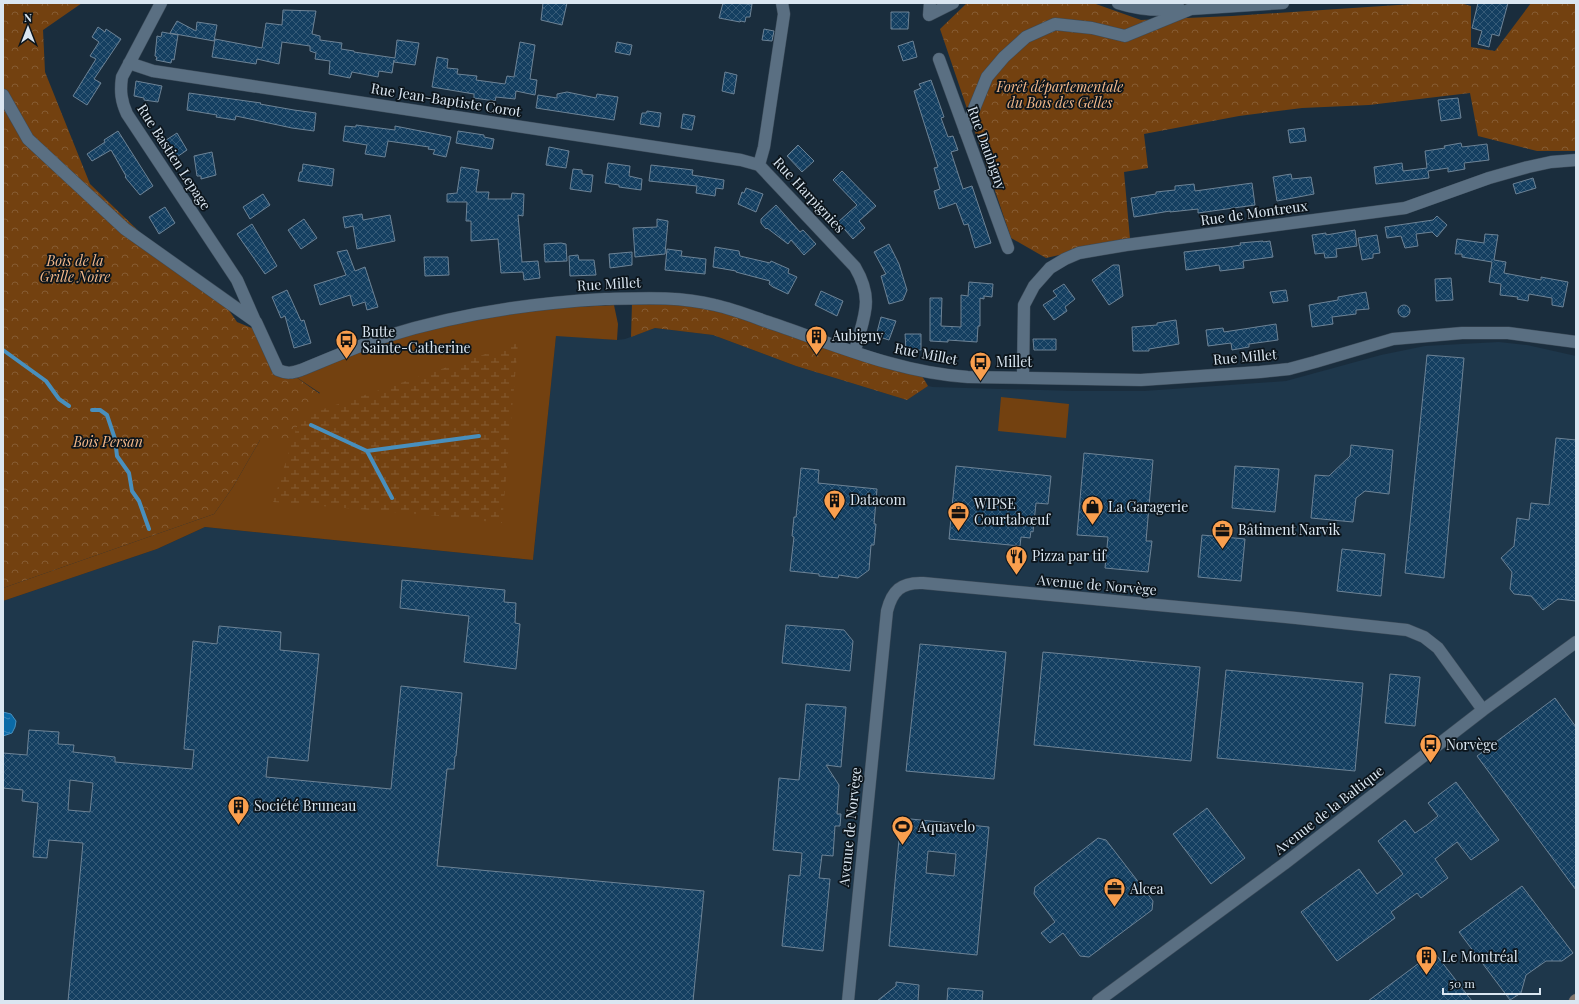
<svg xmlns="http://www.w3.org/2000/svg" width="1579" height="1004" font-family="'Playfair Display',serif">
	<defs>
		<pattern id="forest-crowns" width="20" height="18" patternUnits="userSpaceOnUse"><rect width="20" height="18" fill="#734110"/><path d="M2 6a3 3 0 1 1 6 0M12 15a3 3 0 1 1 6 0" fill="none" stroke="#865c33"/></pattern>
		<pattern id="wetland-marsh" width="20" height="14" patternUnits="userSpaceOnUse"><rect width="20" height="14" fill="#734110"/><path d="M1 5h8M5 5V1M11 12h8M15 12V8" fill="none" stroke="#865c33"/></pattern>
		<pattern id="water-ripples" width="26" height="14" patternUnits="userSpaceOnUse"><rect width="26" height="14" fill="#0a6aa7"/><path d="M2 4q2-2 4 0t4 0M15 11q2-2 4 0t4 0" fill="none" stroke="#3986b8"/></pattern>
		<pattern id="building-cross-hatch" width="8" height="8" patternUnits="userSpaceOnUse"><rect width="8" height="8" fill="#143f61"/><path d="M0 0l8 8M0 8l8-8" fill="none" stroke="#365b78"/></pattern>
	</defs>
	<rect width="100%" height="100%" fill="#1a2d3d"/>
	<!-- built -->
	<path fill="#1e374b" d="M655,328L713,335L796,366L907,400L928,386L933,387L1074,391H1144L1286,381L1381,355L1425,346L1499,342L1527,345L1576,356V1001H3V601L157,549L205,527L533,560L556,335L617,340L625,339Z"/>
	<!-- green -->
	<path fill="#734110" d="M614,305L618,324L617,340L556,336L533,560L205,527L157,549L3,601V588L214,514L233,487L260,440L320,393L293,375L366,349L431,328L517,310Z
		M1001,397L1069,404L1066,438L998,431Z"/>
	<!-- forest -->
	<path fill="url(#forest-crowns)" d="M3,3H82L43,30L45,72L90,184L180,271L226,306L237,322L254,329L274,370L293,375L320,394L288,440H260L233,487L214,514L3,588Z
		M967,3H1093L1141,20L1232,16L1428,3H1460L1471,6V47L1495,51L1531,3H1576V151H1537L1478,136L1470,93L1369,105L1302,108L1239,116L1144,134L1148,168L1124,172L1130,239L1046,258L1011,238L940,29Z
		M632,303L700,305L922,376L928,386L907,400L796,366L713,335L655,328L631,337Z"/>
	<!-- wetland -->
	<path fill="url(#wetland-marsh)" d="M518,343L502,523L429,515L273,502L300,417Z"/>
	<!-- water -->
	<path fill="url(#water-ripples)" stroke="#488fbd" d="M3,712L11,714L16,721L15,727L12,733L3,736Z"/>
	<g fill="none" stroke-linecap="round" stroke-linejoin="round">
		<!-- stream -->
		<path stroke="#488fbd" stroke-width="4" d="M3,350L46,381L59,399L69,406
			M92,410H100L107,415L115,439L117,456L129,473L132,491L139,501L149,529
			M311,425L367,451L479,436
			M367,451L392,498"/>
	</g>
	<!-- building -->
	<path fill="url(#building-cross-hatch)" stroke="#6d8396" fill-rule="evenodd" d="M543,3H567L562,25L541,20Z
		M723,3L752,4L750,17H746L745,22L741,21L740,22L719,18Z
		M1478,3H1508L1499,36L1492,34L1489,47L1478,44L1482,31L1472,28Z
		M283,10L316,11L312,34L320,36V40L342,43L341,49L354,51V52L395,58L397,40L419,43L415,65L394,62V60L392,73L379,71L378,77L352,72L350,78L329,74L330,61L315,59L316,53L310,51V46L282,42L279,64L257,59L256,64L212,57L215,39L262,48L266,23L282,25Z
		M891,12H909L908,29H891Z
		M177,21L196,31L197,22L217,25L214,41L170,33Z
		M98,27L105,32L106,29L121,39L94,79L101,83L87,105L73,96L96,59L90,56L99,42L92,37Z
		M764,29L774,31L772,41L762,40Z
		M162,32L178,35L174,60L172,59L171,63L156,60L157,57L155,56L157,36L161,37Z
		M913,41L917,57L903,61L898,46Z
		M520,42L535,45L530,79L537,80L535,95L516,91L515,99L496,97L495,101L474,98V94L432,87L437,57L448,59L447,68L458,69L457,74L477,76L476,80L505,84L507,76L514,77Z
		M617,42L632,45L630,55L615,52Z
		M725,72L737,75L734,94L722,91Z
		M931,80L944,117L941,118L948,137L953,136L958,150L951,152L963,189L972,186L991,243L975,248L968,224L964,225L956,203L939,209L934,191L940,189L934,168L938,167L914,91L921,88L919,84Z
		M136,81L162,86L158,102L144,100V98L134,96Z
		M567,92L596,98L597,94L618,97L614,120L536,108L538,95L557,98V94Z
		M189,93L261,103L260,104L294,110L316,113L314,131L292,128L236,116L235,120L216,117L217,115L187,110Z
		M1458,98L1461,118L1441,121L1438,100Z
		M647,111L661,113L659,127L640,124L642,113H646Z
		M683,114L695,116L692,130L681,128Z
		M356,125L395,130V126L451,137L446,157L433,154L435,150L428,149L429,147L388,141L385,157L365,154L367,145L343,141L345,126L356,127Z
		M1304,128L1306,141L1290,143L1288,130Z
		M118,131L153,186L140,195L125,177L126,176L111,150L92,161L87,154L105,142L104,140Z
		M458,131L484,135V137L494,139L492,149L456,143Z
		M177,133L187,150L174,159L163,142Z
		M1461,143L1462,147L1487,144L1489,160L1464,163L1465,169L1448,172V168L1428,171L1429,178L1376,184L1374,167L1402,163L1403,171L1427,168L1425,151L1445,148L1444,146Z
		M798,145L814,161L802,172L787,156Z
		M549,147L569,151L566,168L546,165Z
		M212,152L216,175L201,179V176H197L194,156Z
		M608,163L630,166L629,176L642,179L641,190L619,187V185L605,183Z
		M303,164L334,169L332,186L298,181L300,172H302Z
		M651,165L693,170L692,175L724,180L723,189L716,188L715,196L696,193L697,186L649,181Z
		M461,167L479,170L476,192H489L488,199H511L512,193L524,194L523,216L518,215L522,262L538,261L540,278L524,280L523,272L501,273L498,239L471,241V221H466L467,202H447V194L457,193Z
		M573,169L582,170V174L593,175L591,192L570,189Z
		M842,171L876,206L859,221L865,228L853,239L838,222L857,205L833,180Z
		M1291,174L1292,179L1311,177L1314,194L1277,201L1273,177Z
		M1533,178L1536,188L1516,194L1513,184Z
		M1252,183L1255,205L1198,213V209L1170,212V211L1134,217L1131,198L1156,194V192L1175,190V186L1194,184L1195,191Z
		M746,188L763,194L756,212L738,204L742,192L744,193Z
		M263,194L270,205L250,219L243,207Z
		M776,205L800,232L803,230L816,244L804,255L791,240L788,244L767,228L766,229L761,223V219Z
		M165,207L175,223L159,234L149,217Z
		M362,214L363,220L390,215L395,241L357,249L353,226L345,228L343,217Z
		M1437,216L1447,225L1437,237L1432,232L1416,234L1418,246L1405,248L1401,236L1387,238L1385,227L1433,220Z
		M304,219L317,238L301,249L288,230Z
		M657,219L668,221L665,254L635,257L633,228L657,227Z
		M252,224L277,266L265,274L237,234Z
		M1355,230L1357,246L1336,249L1337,257L1325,258L1324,253L1315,254L1312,235L1326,233V235Z
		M1485,234L1498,235L1494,260L1506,262L1504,273L1541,280V277L1568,282L1563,307L1552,305V298L1529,294L1528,301L1517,299L1518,297L1500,295L1501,284L1489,282L1492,262L1462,257V254H1455L1457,239L1484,243Z
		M1377,235L1380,253L1373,254V258L1362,260L1358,238Z
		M1263,241V242L1270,241L1273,257L1243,261L1244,268L1220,271L1219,265L1186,270L1184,252L1228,247L1241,245L1240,243Z
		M561,243L566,244L567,261L545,262L544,244Z
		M889,244L899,264L907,290L903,300L889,304L881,276L886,274L874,252Z
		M715,247L739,251L740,256L770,263L771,261L789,269L788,273L797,277L788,294L773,287L769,284L770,281L736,272V271L713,267Z
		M667,249L682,251L681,256L706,259L705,274L665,270Z
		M347,250L355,271L365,267L378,307L367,310L365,302L353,306L350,295L320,305L314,285L346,275L337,252Z
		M632,252V265L610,268L609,254Z
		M578,255L579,260H594L596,275L570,276L569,256Z
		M424,257H448L449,275L425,276Z
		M1113,265H1119L1123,296L1109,305L1092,280Z
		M1451,278L1453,300L1436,301L1435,279Z
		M969,282L993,284L992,297L984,296V299L980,298V326H978L977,342L948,340V342L930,341V298H942L941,326L961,327V295L968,296Z
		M1064,284L1075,299L1065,307L1067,311L1054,320L1043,305L1057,296L1053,291Z
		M287,290L301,321L304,320L311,343L294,348L285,316L281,318L272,297Z
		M1286,290L1288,301L1273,303L1270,292Z
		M821,291L843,301L837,316L815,305Z
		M1366,292L1369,309L1356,310V314L1332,317L1333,324L1312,327L1309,305L1338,300V297Z
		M1398 311a6 6 0 1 1 12 0a6 6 0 1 1-12 0Z
		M881,317L896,321L889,340L876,336Z
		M1176,320L1179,344L1149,349V351H1133L1132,327L1157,325V323Z
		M1276,324L1278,340L1249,344V347L1232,350L1231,343L1208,346L1206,330L1223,328L1224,332Z
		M905,334H921V350H906Z
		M1033,339H1056V350H1034Z
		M1427,355L1464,358L1444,578L1405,573Z
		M1556,438L1576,440V601L1558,599L1543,610L1531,596L1514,594L1510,589L1512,572L1501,558L1514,546L1517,518L1529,520L1531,503L1549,505Z
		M1351,445L1393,450L1389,494L1365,491L1356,498L1353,522L1311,518L1315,475L1329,476L1350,456Z
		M1084,453L1153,460L1146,541H1152L1148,572L1105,568L1108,537L1077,535Z
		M956,466L1051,476L1048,504L1036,503L1033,532L1031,531L1030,538L1021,537L1020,546L949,539Z
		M1235,466L1279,469L1275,512L1232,508Z
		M801,468L819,470L818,483L877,489L874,524H876L874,545H871L869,570L858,578L839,575L838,578L819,576V574L790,571L794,537L792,536L794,517H796Z
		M1202,535L1245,539L1241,581L1198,577Z
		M1342,549L1385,554L1381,596L1337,591Z
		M402,580L505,590L504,602L516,603L515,623L520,624L516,669L464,662L469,616L400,608Z
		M786,625L844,630L853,641L850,671L782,663Z
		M219,626L281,632L280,650L319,654L308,761L268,757L266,777L391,789L401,686L462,693L456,756H455L454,769H447L437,866L704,891L693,1001H68L83,843L49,840L47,858L33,857L38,803L22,801L23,790L3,788V753L27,755L29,730L59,732L58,744L74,745L73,752L115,757V762L192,769L194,750L184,749L193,641L217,644ZM70,780L93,783L90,812L68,810Z
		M920,644L1006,652L994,779L906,771Z
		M1043,652L1200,667L1191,761L1034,745Z
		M1226,670L1363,683L1355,771L1217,758Z
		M1390,674L1420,677L1415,726L1385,723Z
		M1555,698L1576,727V890L1477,756Z
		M806,704L846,707L841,767L826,765L839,785L837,814H841L840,826H835L833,856L822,855L819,878L830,879L823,951L782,946L789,875L800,876L802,853L773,850L779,778L799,780Z
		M1456,782L1499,840L1471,860L1457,842L1435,859L1448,878L1421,898L1417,893L1391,912L1395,918L1337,961L1301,912L1359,869L1377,894L1403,874L1378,841L1405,820L1415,833L1427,825L1438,816L1428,803Z
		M1207,808L1245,858L1211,884L1173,834Z
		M901,818L989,827L977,955L889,946ZM928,851L956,854L954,876L926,873Z
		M1098,838L1106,840L1153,901L1152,910L1089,957L1080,956L1063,933L1050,943L1041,933L1055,922L1034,894L1035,887Z
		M1522,886L1573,953L1562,961H1546L1526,975L1521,993L1510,1000L1459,932Z
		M1434,952L1472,1001H1368Z
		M896,982L919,985L918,1001H877L896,986Z
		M948,988L983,991L982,1001H947Z"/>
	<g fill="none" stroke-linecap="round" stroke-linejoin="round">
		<defs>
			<path id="street" d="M161,3L122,77C120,91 121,101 127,114L237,280L255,321
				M930,3L929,15L953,3
				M1118,3C1139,10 1158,11 1180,9
				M939,59L1008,248
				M129,63L153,71L741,160L759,165
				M3,95L28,139L125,229L256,322L278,370C287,374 292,373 301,370C328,359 356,347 384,337C456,314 530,303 605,299C643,298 679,296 715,305C733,309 751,316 768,322C833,344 899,373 968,377L1141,380L1260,372L1289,369L1315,362L1393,339L1462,333H1508L1576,342
				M965,131L987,77L1004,57L1026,37L1055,24L1092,28L1125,36L1191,9L1283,3
				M759,165L855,267C875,301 863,317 855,351
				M759,165L764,147L784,14L782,3
				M1023,377L1024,305L1034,286L1050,268L1065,259L1079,253L1126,245L1405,208L1489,178L1528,167L1551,162L1576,160
				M848,1001L887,611C892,591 901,582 923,583L1296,618L1407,630L1424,637L1438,648L1483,710
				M1098,1001L1284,864L1483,710L1576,642"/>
			<path id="secondary" d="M1575,1001L1576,1000"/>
		</defs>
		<!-- street casing -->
		<use href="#street" stroke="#3c4b59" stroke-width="13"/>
		<!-- secondary casing -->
		<use href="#secondary" stroke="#3c4b59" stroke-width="13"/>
		<!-- street -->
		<use href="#street" stroke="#5a6f82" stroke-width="12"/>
		<!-- secondary -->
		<use href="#secondary" stroke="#81766c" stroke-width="12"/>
	</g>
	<!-- icons -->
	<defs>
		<symbol id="building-pin" viewBox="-11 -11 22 30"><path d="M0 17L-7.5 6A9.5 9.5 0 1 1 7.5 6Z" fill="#fa9f4e" stroke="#0c151c"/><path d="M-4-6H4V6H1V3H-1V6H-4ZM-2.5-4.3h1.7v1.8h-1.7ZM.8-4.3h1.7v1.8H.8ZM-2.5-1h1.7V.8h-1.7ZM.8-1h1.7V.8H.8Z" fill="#111"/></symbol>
		<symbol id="bus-pin" viewBox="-11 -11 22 30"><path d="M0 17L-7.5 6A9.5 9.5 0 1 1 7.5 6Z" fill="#fa9f4e" stroke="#0c151c"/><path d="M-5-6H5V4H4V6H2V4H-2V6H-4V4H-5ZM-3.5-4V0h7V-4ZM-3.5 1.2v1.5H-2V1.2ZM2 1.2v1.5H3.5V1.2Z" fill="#111"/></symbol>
		<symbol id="shop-pin" viewBox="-11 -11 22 30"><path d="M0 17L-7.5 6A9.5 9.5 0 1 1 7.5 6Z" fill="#fa9f4e" stroke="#0c151c"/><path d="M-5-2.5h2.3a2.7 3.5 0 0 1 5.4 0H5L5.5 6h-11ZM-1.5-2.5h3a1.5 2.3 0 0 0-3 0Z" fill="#111"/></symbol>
		<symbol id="office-pin" viewBox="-11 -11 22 30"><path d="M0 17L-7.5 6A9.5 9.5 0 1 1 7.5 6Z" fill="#fa9f4e" stroke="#0c151c"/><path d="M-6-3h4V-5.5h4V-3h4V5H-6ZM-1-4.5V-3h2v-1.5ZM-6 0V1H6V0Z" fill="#111"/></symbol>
		<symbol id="restaurant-pin" viewBox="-11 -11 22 30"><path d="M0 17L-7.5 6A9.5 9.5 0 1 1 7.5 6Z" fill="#fa9f4e" stroke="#0c151c"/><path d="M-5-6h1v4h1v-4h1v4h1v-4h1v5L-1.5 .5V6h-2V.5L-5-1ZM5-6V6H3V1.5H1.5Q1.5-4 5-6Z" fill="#111"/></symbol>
		<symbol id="stadium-pin" viewBox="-11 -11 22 30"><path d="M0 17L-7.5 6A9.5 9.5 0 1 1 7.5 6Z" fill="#fa9f4e" stroke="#0c151c"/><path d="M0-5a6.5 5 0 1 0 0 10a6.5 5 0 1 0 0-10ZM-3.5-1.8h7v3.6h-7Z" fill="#111"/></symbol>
	</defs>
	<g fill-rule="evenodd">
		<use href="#building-pin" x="804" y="324" width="25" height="34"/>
		<use href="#bus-pin" x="334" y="328" width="25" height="34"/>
		<use href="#bus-pin" x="968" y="350" width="25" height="34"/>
		<use href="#building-pin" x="822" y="488" width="25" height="34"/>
		<use href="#shop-pin" x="1080" y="494" width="25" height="34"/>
		<use href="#office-pin" x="946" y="500" width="25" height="34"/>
		<use href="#office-pin" x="1210" y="518" width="25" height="34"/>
		<use href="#restaurant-pin" x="1004" y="544" width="25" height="34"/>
		<use href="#bus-pin" x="1418" y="732" width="25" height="34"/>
		<use href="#building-pin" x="226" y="794" width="25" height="34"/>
		<use href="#stadium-pin" x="890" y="814" width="25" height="34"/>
		<use href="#office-pin" x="1102" y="876" width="25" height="34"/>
		<use href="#building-pin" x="1414" y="944" width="25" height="34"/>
	</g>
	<g text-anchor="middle" stroke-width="3.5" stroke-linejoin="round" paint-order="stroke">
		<!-- park labels -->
		<g font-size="14" font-style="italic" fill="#f5b98a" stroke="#0c151c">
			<text x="1060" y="92">Forêt départementale<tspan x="1060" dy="16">du Bois des Gelles</tspan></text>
			<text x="75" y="266">Bois de la<tspan x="75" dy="16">Grille Noire</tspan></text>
			<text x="108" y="447">Bois Persan</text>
		</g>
		<!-- street labels -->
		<g font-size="14" fill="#dae6f1" stroke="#0c151c">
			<text transform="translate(446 100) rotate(9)" y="5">Rue Jean-Baptiste Corot</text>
			<text transform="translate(987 148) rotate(70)" y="5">Rue Daubigny</text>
			<text transform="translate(174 157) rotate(57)" y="5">Rue Bastien Lepage</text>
			<text transform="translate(809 195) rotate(47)" y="5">Rue Harpignies</text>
			<text transform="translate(1254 213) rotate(-8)" y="5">Rue de Montreux</text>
			<text transform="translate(609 284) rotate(-3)" y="5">Rue Millet</text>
			<text transform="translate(926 354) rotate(11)" y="5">Rue Millet</text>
			<text transform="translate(1245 357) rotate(-5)" y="5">Rue Millet</text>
			<text transform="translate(1097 585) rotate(5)" y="5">Avenue de Norvège</text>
			<text transform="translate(1329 810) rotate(-38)" y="5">Avenue de la Baltique</text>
			<text transform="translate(850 827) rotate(-84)" y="5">Avenue de Norvège</text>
		</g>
		<!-- poi labels -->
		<g font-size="14" fill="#dae6f1" stroke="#0c151c" text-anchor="start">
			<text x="362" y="337">Butte<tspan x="362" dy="16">Sainte-Catherine</tspan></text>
			<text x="832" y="341">Aubigny</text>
			<text x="996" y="367">Millet</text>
			<text x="850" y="505">Datacom</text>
			<text x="974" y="509">WIPSE<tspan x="974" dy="16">Courtabœuf</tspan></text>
			<text x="1108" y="512">La Garagerie</text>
			<text x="1238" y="535">Bâtiment Narvik</text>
			<text x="1032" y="561">Pizza par tif</text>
			<text x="1446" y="750">Norvège</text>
			<text x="254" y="811">Société Bruneau</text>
			<text x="918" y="832">Aquavelo</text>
			<text x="1130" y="894">Alcea</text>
			<text x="1442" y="962">Le Montréal</text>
		</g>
	</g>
	<!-- border -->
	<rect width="1579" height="1004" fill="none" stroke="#dae6f1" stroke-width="8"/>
	<!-- north arrow -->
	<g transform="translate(28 28)" stroke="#0c151c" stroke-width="3" paint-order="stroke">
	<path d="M0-3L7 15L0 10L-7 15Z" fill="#dae6f1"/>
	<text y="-6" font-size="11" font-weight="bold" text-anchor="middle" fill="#dae6f1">N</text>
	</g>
	<!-- scale -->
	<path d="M1443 988v6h97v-6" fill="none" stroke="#dae6f1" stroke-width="2"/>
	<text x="1449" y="988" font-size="12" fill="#dae6f1" stroke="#0c151c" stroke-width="3" paint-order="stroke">50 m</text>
</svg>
